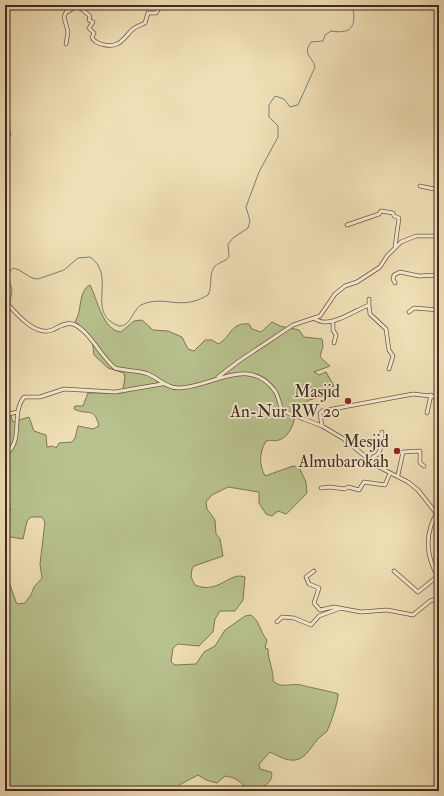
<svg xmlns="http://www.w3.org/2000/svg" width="444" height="796" font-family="'IM FELL Double Pica',serif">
	<rect width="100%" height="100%" fill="#f0dfb6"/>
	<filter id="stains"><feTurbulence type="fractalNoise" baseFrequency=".005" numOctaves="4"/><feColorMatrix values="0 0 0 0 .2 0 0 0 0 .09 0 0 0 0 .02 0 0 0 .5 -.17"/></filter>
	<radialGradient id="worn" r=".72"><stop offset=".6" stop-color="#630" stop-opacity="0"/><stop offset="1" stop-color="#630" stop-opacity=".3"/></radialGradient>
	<!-- green -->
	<path fill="#b8c28e" stroke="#7c7658" d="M90,285C97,298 103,331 121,332L134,321L142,320L153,330L168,331L182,337L188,349L194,351L205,340H212L218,344C231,338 230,322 249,324L252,329L261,332L272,322L280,326L299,330L304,337L322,339L323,346L320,357L330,366L314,372L319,375L326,372L334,386C326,389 320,389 317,398L309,400L296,411C295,421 290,437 279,440C274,442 271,439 266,441C259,453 259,464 265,476L293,466L299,467L306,482L307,493C304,496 288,513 286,514L278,511L272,516L266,514L259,503V492L228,487L212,495L206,502L207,509L215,520L216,534L220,539L223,556L194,566L192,569L191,577L195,585C219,595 229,571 245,577L243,600L235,611H220L215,619L213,632L199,646L178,644L173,648L171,662L175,665L196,664L204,652L215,646L225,630L245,616L251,615C260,621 260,632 267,640L265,648L268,649C268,661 274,671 273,681C281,689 291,683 301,685C307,687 334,692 338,694C339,699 330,726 327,731C325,734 322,735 320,737C312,744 307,758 296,760C285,761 279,756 270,752L259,764L260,769L271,772C276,782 257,792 249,791C242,783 236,777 225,776L217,783L206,780L198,775L179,785L177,791H5V570L16,602L18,604L25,603L31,595L34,587L42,578L40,564L45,522L42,517H31L27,521L23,539L5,536V511L9,512L11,509L5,503V418L11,416L13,422L29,417L34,431L46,435L47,447L53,446L56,448L59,443L72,442L75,438L78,426L93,429L99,426C94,406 88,416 74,409L75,406H83L88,393H122L125,378L124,373L108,368L94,355L92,338L75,321C83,311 77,292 90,285Z"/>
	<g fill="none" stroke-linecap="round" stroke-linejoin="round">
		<!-- stream -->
		<path stroke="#77827a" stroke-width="1" d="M10,303L12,290L9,279L10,271L13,268L19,270L32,278L38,279L64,270L78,258L90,257C118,276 84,313 119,326C130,327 133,310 141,305C165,294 180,312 208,295C213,287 208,274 215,266C219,262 225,262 229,257L228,244L233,238L248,228L250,221L246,207L259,172L278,137V126L269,117V105L275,96L284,99L290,107L298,105L315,67C313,57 302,55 311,42L323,41L325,35L331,31C353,35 357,24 352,5
			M5,321L9,307"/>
		<defs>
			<path id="street" d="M67,12L75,7H79L90,16L89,20L93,22L89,28L94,33L92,37C95,45 110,47 117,44C124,41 128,33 133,29C137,26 141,25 145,23L148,13H156L161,5
				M66,44L68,32L64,17L69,5
				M5,119L9,134L5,146
				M420,186L439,190
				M347,225L379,214L381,211L393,213L394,216L399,218L395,247
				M395,283L393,279L394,275L400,272L419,276L439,275
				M369,299V305
				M5,301C15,312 35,337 52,330C59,327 65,322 73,324C88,329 102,358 115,368C125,371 138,370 148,374C158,378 166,388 178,388C211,388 248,354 275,391C279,397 279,405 283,411L322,426L344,439L377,466L408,482L418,490L436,513
				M409,312L414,308L439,310
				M315,319C317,320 322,322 324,322C337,323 356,310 369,305L370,314L386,329L389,350L393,356L389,369
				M333,321V330L336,335L334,343
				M218,377L239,361L293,325L320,316L335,294L345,286L357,282L380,267L387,256L401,242L416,236H439
				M427,413L431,395
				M5,415L17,412
				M322,426L320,413L322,411L413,394L439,397
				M5,455C25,440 10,415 24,397H40L64,389L115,392L162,384
				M371,461L373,457C383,454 381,441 382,432
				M398,475L403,452L420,451V463L424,466
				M321,488L330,487L345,489L348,487L359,490L364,482L385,485L390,473
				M439,509C424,533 425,555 439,579
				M314,571L306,577L309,584L319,588L314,603L320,610L334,607L361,612L387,610L413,615L430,601L439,598
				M394,571L418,592L438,576
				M277,622L282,617L294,618L311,625L319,616L338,609"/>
		</defs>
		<!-- street casing -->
		<use href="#street" stroke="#6d5846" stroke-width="4.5"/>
		<!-- street -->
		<use href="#street" stroke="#f5ead0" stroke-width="3"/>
	</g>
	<!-- markers -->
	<g fill="#8f2418" stroke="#f5ead0" stroke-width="1.5">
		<circle cx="348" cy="401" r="4"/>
		<circle cx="397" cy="451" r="4"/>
	</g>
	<g text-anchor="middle" stroke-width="3.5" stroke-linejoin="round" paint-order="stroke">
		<!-- poi labels -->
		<g font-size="17" fill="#412b21" stroke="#f5ead0" text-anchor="end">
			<text x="340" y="397">Masjid<tspan x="340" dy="20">An-Nur RW 20</tspan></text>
			<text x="389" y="447">Mesjid<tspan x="389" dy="20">Almubarokah</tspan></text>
		</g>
	</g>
	<!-- margin -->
	<rect width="444" height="796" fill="none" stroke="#f0dfb6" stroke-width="20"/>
	<rect x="6" y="6" width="432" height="784" fill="none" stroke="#412b21" stroke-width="2"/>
	<rect x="10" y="10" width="424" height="776" fill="none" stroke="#412b21"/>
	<rect width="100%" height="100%" filter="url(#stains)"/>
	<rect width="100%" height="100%" fill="url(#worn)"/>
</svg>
